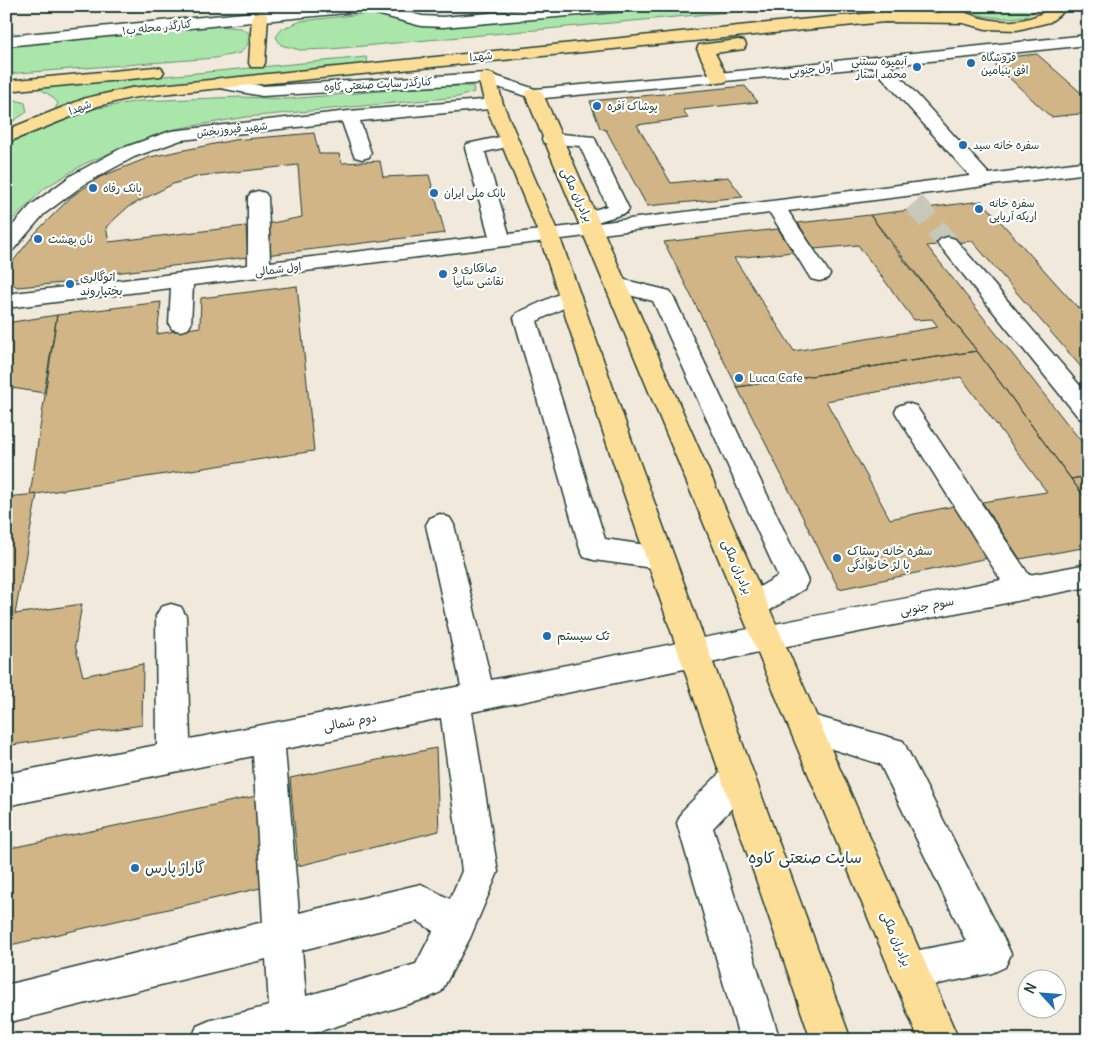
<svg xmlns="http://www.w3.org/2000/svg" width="1094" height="1046" font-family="Delius,'Playpen Sans Arabic',sans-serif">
	<rect width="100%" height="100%" fill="#f1e9db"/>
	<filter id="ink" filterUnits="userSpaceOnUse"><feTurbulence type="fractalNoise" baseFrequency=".02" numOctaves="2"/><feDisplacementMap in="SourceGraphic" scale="10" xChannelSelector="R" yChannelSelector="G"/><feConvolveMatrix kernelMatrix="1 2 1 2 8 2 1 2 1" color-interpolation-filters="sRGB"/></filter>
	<g filter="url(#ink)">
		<!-- green -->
		<path fill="#aae5aa" stroke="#64916f" d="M659,6L783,7L331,49L300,50L281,45L276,37L282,29L301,21L380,12L419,25L549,17Z
			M952,6H1041C1025,27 972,16 952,6Z
			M214,26L241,28L249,33L248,44L240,53L215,58L6,74V44Z
			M366,57L368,64L120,90L87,99L53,113L58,103L50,95L38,88Z
			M441,86H473L474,92L458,97L246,117L175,129L134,143L84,164L45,188L6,226V144L93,109L139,101L241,97L287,99Z
			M6,97L25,103L27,112L6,126Z"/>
		<!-- building -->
		<path fill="#d1b587" stroke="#1f3d34" d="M1037,54L1088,99V113L1051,117L989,59Z
			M745,86L758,102L683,110L688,118L637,125L671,183L728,177L743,197L647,206L606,130L600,128L590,101Z
			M314,133L319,154H339L342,163L380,161L383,177L429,175L445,233L266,255L267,224L302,217L298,165L199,176L173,184L128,207L106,227L109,242L246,226L248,257L97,275L98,280L17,287L6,279V270L37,231L71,197L100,177L150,157L234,140Z
			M982,201L1088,319V375L972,241L927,246L1088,450V476L1071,479L977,351L870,215Z
			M870,215L895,249L977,351L737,387L664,242L778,229L793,252L734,258L794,351L938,327L932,319L914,320L858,245L814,249L798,223Z
			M297,286L314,451L30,495L57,315L161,302L157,334L200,327L201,298Z
			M57,315L44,393L6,387V323Z
			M977,351L1088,502V547L1020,559L982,502L1047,492L961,377L826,401L890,519L954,506L988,558L839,589L737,387Z
			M1088,476V502L1071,479Z
			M37,494L15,614L82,604L75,645L83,676L143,664L142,725L6,746V497Z
			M436,748L439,831L298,866L290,778Z
			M261,795L265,887L6,946V849Z"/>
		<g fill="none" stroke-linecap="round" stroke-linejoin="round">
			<!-- minor-tunnel -->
			<path stroke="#c7c7ba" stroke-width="22" stroke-dasharray="22 11" stroke-linecap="butt" d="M914,203L948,243"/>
			<defs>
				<path id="minor" d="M316,6H385L422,16L443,17L569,6H634L632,9L626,11L443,27L421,26L366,11L6,46V36Z
					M1088,35V45L890,65L989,174L1088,161V173L788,211L830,274L827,279L819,281L811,279L770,213L193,285L191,324L188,329L180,331L172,329L169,324L171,288L6,308V294L248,265V197L251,193L258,191L265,193L268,197L270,262L489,236L465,148L467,144L509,135L516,137L518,141L516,145L485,152L509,234L587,224L581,222L578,218L581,214L607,206L580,146L544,143L542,139L544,135L551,133L594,137L629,209L626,213L590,224L970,176L873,67L534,99L486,83L262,96L215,87L212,83L215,79L221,78L262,86L487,73L535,89L719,73Z
					M494,99L500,100L503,104L500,108L360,121L371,153L369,157L362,159L355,157L353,153L342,122L181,140L134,157L86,183L44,214L13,250L6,252V233L30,206L72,175L120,149L171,131L349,111Z
					M948,237L955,239L1088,395V421L1079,418L941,247L937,243L941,239Z
					M617,278L670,291L673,296L808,581L804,589L764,614L754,617L744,614L739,605L744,596L778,576L653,301L609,290L606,285L609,280Z
					M570,289L578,291L581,296L578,301L537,321L605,539L660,547L670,550L674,558L670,566L660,569L594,560L584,557L580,549L514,318L517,313Z
					M907,403L916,406L1029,575L1088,564V587L767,650L694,667L472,712L498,872L470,938L441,992L428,998L291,1040H191L197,1026L211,1020L269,1006L266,959L6,1023V985L263,922L253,756L6,806V774L157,745L156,616L161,607L171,604L181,607L186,616L190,739L461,686L426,525L430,518L440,514L450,518L454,525L491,680C661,647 831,612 1001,580L895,412L898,406ZM441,718L462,871L450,899L421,884L299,913L285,749ZM418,921L433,931L416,964L306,996L302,950Z
					M805,713L903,741L1005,941L1011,954L1005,967L992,973L909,990L896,984L890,971L896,958L909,952L966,941L880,764L794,737L789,727L794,717Z
					M738,762L750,767L755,778L750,789L713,828L780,1040H740L677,823L682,811L726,767Z"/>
				<path id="major" d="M943,6C954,6 962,12 972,15C996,24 1026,24 1047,10V6H1063V12L1050,22L1017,30L986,29L963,23L885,22L161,94L131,98L98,106L6,143V130L86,98L131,88L788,21L885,12L941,13L939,10Z
					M260,12L266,14L268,17L265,63L263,67H251L249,63L252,17L254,14Z
					M738,40L744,41L746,45L744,49L715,53L728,78L725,82L719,83L713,82L697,49L699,45Z
					M155,67L161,68L164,72L161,76L6,91V81Z
					M487,73L493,74L496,78L503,104L559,235L633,444L851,1040H811L607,444L539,235L485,104L478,78L481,74Z
					M534,89L540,90L543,94L959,1040H919L525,94L528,90Z"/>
			</defs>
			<!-- minor casing -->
			<use href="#minor" stroke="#1f3d34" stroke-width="3"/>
			<!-- major casing -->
			<use href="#major" stroke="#1f3d34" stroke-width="3"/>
			<!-- minor -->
			<use href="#minor" fill="#fff" fill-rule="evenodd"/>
			<!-- major -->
			<use href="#major" fill="#fcde96" fill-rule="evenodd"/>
		</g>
	</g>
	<!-- markers -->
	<g fill="#1f6fb2" stroke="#fff" stroke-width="2">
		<circle cx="971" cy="63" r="5"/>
		<circle cx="917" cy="67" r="5"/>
		<circle cx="597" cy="106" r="5"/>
		<circle cx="963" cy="145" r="5"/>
		<circle cx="93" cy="188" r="5"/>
		<circle cx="434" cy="193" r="5"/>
		<circle cx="979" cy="209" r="5"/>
		<circle cx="38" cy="239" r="5"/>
		<circle cx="443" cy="274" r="5"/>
		<circle cx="70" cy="284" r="5"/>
		<circle cx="739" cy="378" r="5"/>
		<circle cx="837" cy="558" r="5"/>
		<circle cx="547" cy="636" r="5"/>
		<circle cx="135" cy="868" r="5"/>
	</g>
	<g text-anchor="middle" stroke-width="4.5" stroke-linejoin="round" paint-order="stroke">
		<!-- far-street labels -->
		<g font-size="11" fill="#1f3d34" stroke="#fff">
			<text transform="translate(157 27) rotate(-6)" y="4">کنارگذر محله ب۱</text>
			<text transform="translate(481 56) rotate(-6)" y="4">شهدا</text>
			<text transform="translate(811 69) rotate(-6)" y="4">اول جنوبی</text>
			<text transform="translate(378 84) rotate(-3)" y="4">کنارگذر سایت صنعتی کاوه</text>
			<text transform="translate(80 107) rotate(-21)" y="4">شهدا</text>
			<text transform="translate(232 129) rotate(-6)" y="4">شهید فیروزبخش</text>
			<text transform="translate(278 269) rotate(-7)" y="4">اول شمالی</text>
		</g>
		<!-- far-poi labels -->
		<g font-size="11" fill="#1f3d34" stroke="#fff" text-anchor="start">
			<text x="981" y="61">فروشگاه<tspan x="981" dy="13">افق بنیامین</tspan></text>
			<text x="907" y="65" text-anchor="end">آبمیوه بستنی<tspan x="907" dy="13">محمد استار</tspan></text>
			<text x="607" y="110">پوشاک آفره</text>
			<text x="973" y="149">سفره خانه سید</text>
			<text x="103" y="192">بانک رفاه</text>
			<text x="444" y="197">بانک ملی ایران</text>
			<text x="989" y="207">سفره خانه<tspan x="989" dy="13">اریکه آریایی</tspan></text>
			<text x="48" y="243">نان بهشت</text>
			<text x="453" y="272">صافکاری و<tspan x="453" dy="13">نقاشی سایپا</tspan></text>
		</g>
		<!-- street labels -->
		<g font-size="12" fill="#1f3d34" stroke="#fff">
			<text transform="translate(577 195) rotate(65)" y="4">برادران ملکی</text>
			<text transform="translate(737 567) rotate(67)" y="4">برادران ملکی</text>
			<text transform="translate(927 606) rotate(-11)" y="4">سوم جنوبی</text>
			<text transform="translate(350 722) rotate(-11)" y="4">دوم شمالی</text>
			<text transform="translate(896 939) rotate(67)" y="4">برادران ملکی</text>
		</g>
		<!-- poi labels -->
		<g font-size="12" fill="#1f3d34" stroke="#fff" text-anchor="start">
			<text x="80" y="281">اتوگالری<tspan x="80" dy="14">بختیاروند</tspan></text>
			<text x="749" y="382">Luca Cafe</text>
			<text x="847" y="555">سفره خانه رستاک<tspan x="847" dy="14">با لژ خانوادگی</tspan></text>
			<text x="557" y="640">تک سیستم</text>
		</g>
		<!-- near-poi labels -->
		<g font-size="15" fill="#1f3d34" stroke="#fff" text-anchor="start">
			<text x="145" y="873">گاراژ پارس</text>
		</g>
		<!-- near-neighbourhood labels -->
		<g font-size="16" fill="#1f3d34" stroke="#fff">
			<text x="805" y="863">سایت صنعتی کاوه</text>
		</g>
	</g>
	<!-- margin -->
	<rect width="1094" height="1046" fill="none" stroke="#fff" stroke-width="25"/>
	<rect x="12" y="12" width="1069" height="1021" fill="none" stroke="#1f3d34" stroke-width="2" filter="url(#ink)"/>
	<!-- north arrow -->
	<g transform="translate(1042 994) rotate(296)"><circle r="24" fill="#ffffff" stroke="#a5b1ae"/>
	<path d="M0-4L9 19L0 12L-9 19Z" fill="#1f6fb2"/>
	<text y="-8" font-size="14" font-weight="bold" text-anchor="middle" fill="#1f3d34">N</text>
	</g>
</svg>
